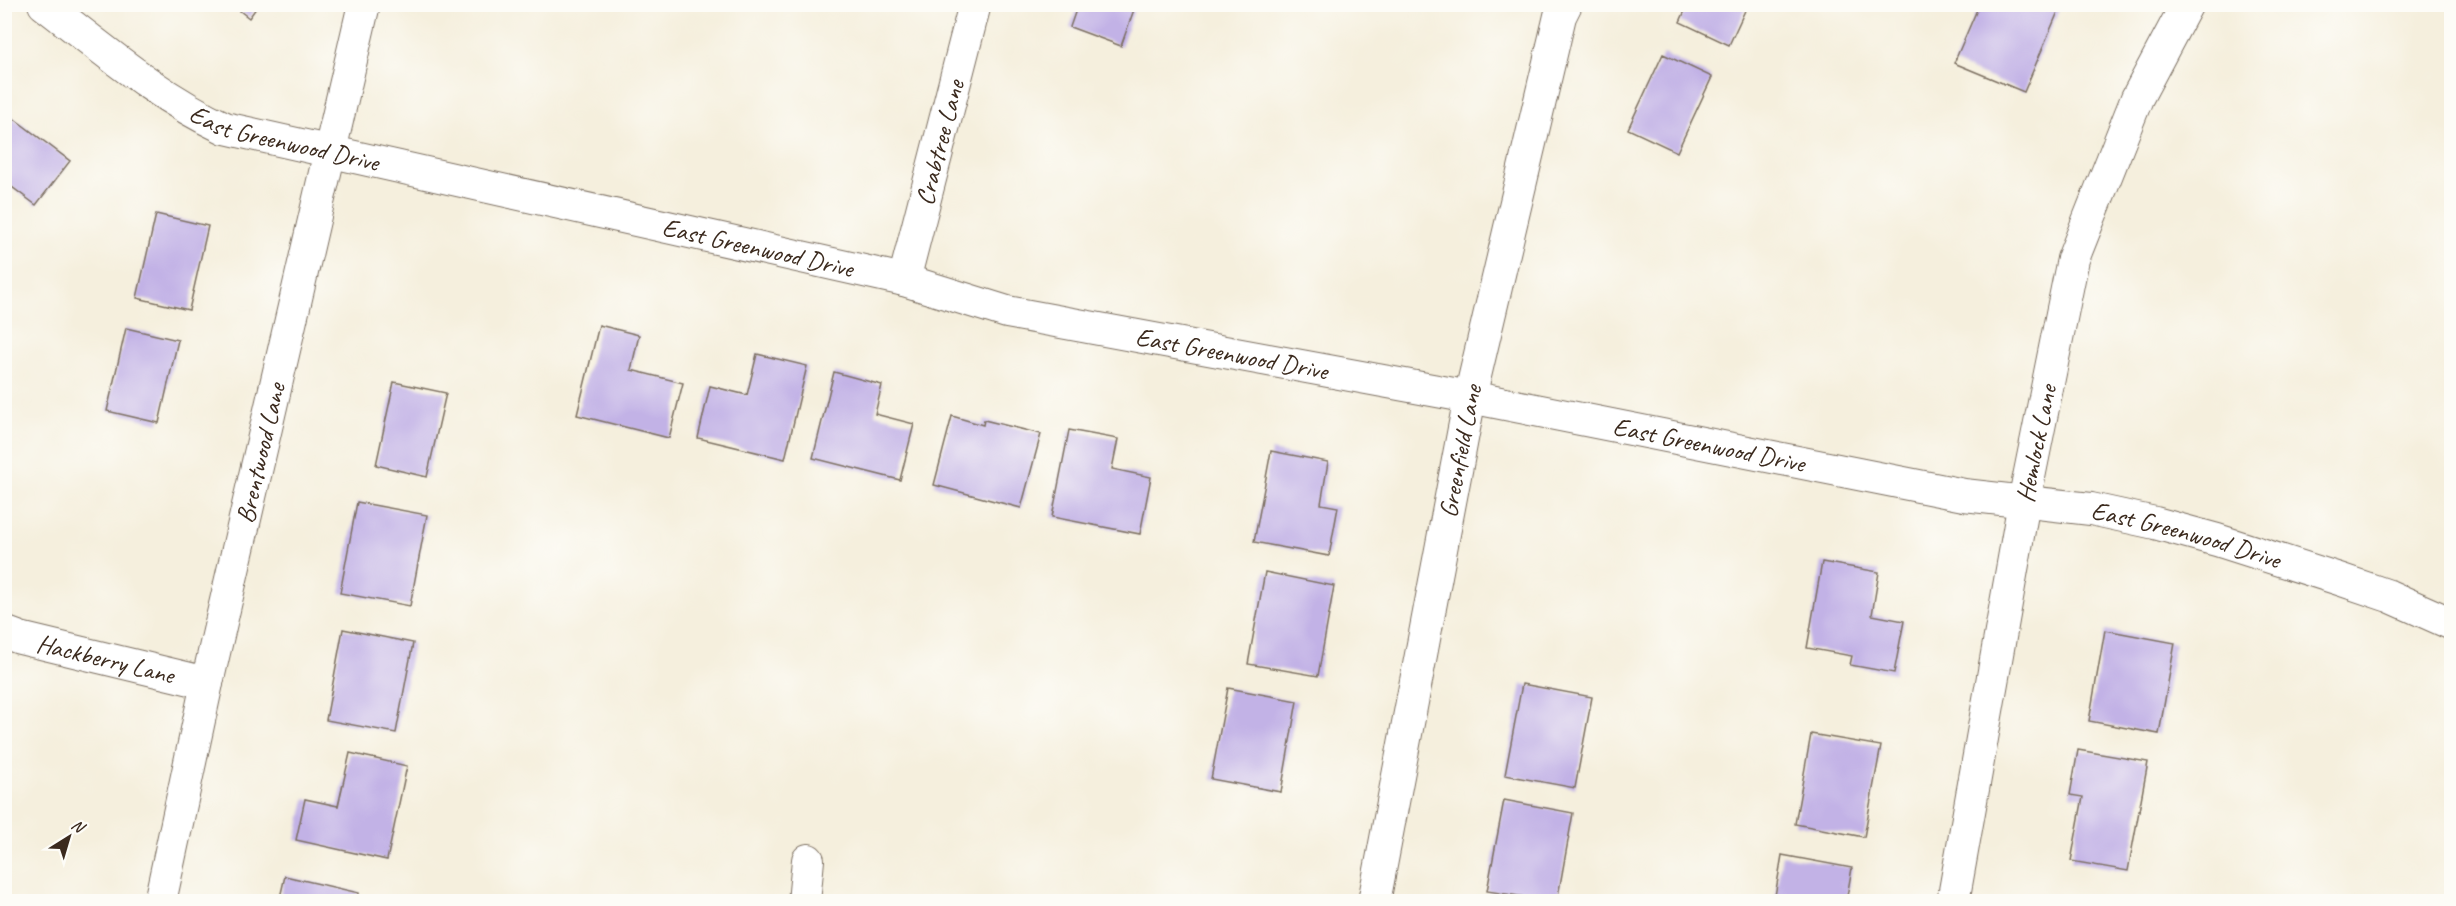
<svg xmlns="http://www.w3.org/2000/svg" width="2456" height="906" font-family="Caveat,sans-serif">
	<rect width="100%" height="100%" fill="#fdfcf7"/>
	<filter id="ink" filterUnits="userSpaceOnUse"><feTurbulence type="fractalNoise" baseFrequency=".0167" numOctaves="2"/><feDisplacementMap in="SourceGraphic" scale="12" xChannelSelector="R" yChannelSelector="G"/><feConvolveMatrix kernelMatrix="1 2 1 2 8 2 1 2 1" color-interpolation-filters="sRGB"/></filter>
	<filter id="wash" filterUnits="userSpaceOnUse"><feTurbulence type="fractalNoise" baseFrequency=".008" numOctaves="4" result="noise"/><feDisplacementMap in="SourceGraphic" scale="24" xChannelSelector="R" yChannelSelector="G"/><feGaussianBlur stdDeviation="1.35" result="paint"/><feColorMatrix in="noise" values="0 0 0 0 0 0 0 0 0 0 0 0 0 0 0 0 0 1.4 0 .05"/><feComposite in="paint" operator="in"/></filter>
	<g filter="url(#wash)">
		<rect width="100%" height="100%" fill="#f5efdd"/>
		<g id="blocks">
			<!-- building -->
			<path fill="#c2b2e6" d="M231,4H259L249,18Z
				M1078,4H1136L1121,46L1070,27Z
				M1688,4H1748L1729,45L1680,22Z
				M1979,5H2055L2060,7L2024,92L1954,63Z
				M1663,54L1712,77L1677,152L1628,129Z
				M4,111L70,161L36,205L4,181Z
				M156,214L208,226L189,310L137,298Z
				M599,325L639,335L631,370L683,383L669,438L577,415Z
				M126,328L178,340L159,423L107,411Z
				M757,354L807,366L785,459L698,438L710,386L747,395Z
				M834,372L882,385L875,414L914,424L900,480L813,458Z
				M394,382L446,393L427,477L376,465Z
				M952,416L983,425L984,420L1041,434L1021,508L934,485Z
				M1069,430L1118,439L1112,469L1151,477L1140,534L1052,517Z
				M1271,451L1328,462L1321,504L1338,507L1329,556L1254,542Z
				M357,502L427,515L410,606L340,593Z
				M1822,562L1879,572L1872,615L1904,621L1894,673L1850,665L1852,656L1807,648Z
				M1265,572L1334,586L1318,676L1248,664Z
				M343,629L413,643L396,733L326,720Z
				M2105,630L2175,643L2159,734L2089,721Z
				M1522,684L1592,697L1575,788L1505,775Z
				M1228,688L1297,701L1281,792L1211,779Z
				M1811,734L1881,746L1864,837L1795,824Z
				M2078,750L2148,762L2128,871L2071,861L2083,797L2070,795Z
				M350,753L407,766L387,860L296,840L305,799L338,806Z
				M1504,800L1573,813L1557,902L1487,891Z
				M1782,855L1852,868L1846,902H1774Z
				M285,876L359,893L357,902H279Z"/>
		</g>
	</g>
	<g filter="url(#ink)">
		<use href="#blocks" fill-opacity="0" stroke="#7c6f61" stroke-width="1.5"/>
		<g fill="none" stroke-linecap="round" stroke-linejoin="round">
			<defs>
				<g id="minor">
					<path id="s1" d="M44,4C103,49 158,97 225,128L904,280L1007,312L1470,397L1964,495L2091,509L2155,523L2217,540L2339,579L2389,596L2452,624"/>
					<path id="s2" d="M904,280L975,4"/>
					<path id="s3" d="M4,632L20,638L207,683"/>
					<path id="s4" d="M160,902L207,683L364,4"/>
					<path d="M804,902L808,860"/>
					<path id="s5" d="M1374,902L1470,397L1560,16L1566,4"/>
					<path id="s6" d="M1953,902L2024,502L2073,259L2137,98L2187,4"/>
				</g>
			</defs>
			<!-- minor casing -->
			<use href="#minor" stroke="#7c6f61" stroke-width="34"/>
			<!-- minor -->
			<use href="#minor" stroke="#fff" stroke-width="32"/>
		</g>
	</g>
	<g text-anchor="middle" stroke-width="5" stroke-linejoin="round" paint-order="stroke">
		<!-- street labels -->
		<g font-size="26" fill="#3b2a1e" stroke="#fdfcf7">
			<text dy="9" stroke="none"><textPath href="#s1" startOffset="280">East Greenwood Drive</textPath></text>
			<text dy="9" stroke="none"><textPath href="#s2" startOffset="142">Crabtree Lane</textPath></text>
			<text dy="9" stroke="none"><textPath href="#s1" startOffset="766">East Greenwood Drive</textPath></text>
			<text dy="9" stroke="none"><textPath href="#s1" startOffset="1252">East Greenwood Drive</textPath></text>
			<text dy="9" stroke="none"><textPath href="#s6" startOffset="466">Hemlock Lane</textPath></text>
			<text dy="9" stroke="none"><textPath href="#s1" startOffset="1738">East Greenwood Drive</textPath></text>
			<text dy="9" stroke="none"><textPath href="#s5" startOffset="459">Greenfield Lane</textPath></text>
			<text dy="9" stroke="none"><textPath href="#s4" startOffset="460">Brentwood Lane</textPath></text>
			<text dy="9" stroke="none"><textPath href="#s1" startOffset="2224">East Greenwood Drive</textPath></text>
			<text dy="9" stroke="none"><textPath href="#s3" startOffset="105">Hackberry Lane</textPath></text>
		</g>
	</g>
	<!-- margin -->
	<rect width="2456" height="906" fill="none" stroke="#fdfcf7" stroke-width="24"/>
	<!-- north arrow -->
	<g transform="translate(69 837) rotate(37)" stroke="#fdfcf7" stroke-width="4.5" paint-order="stroke">
	<path d="M0-4.5L10 22L0 15L-10 22Z" fill="#3b2a1e"/>
	<text y="-9" font-size="16" font-weight="bold" text-anchor="middle" fill="#3b2a1e">N</text>
	</g>
</svg>
